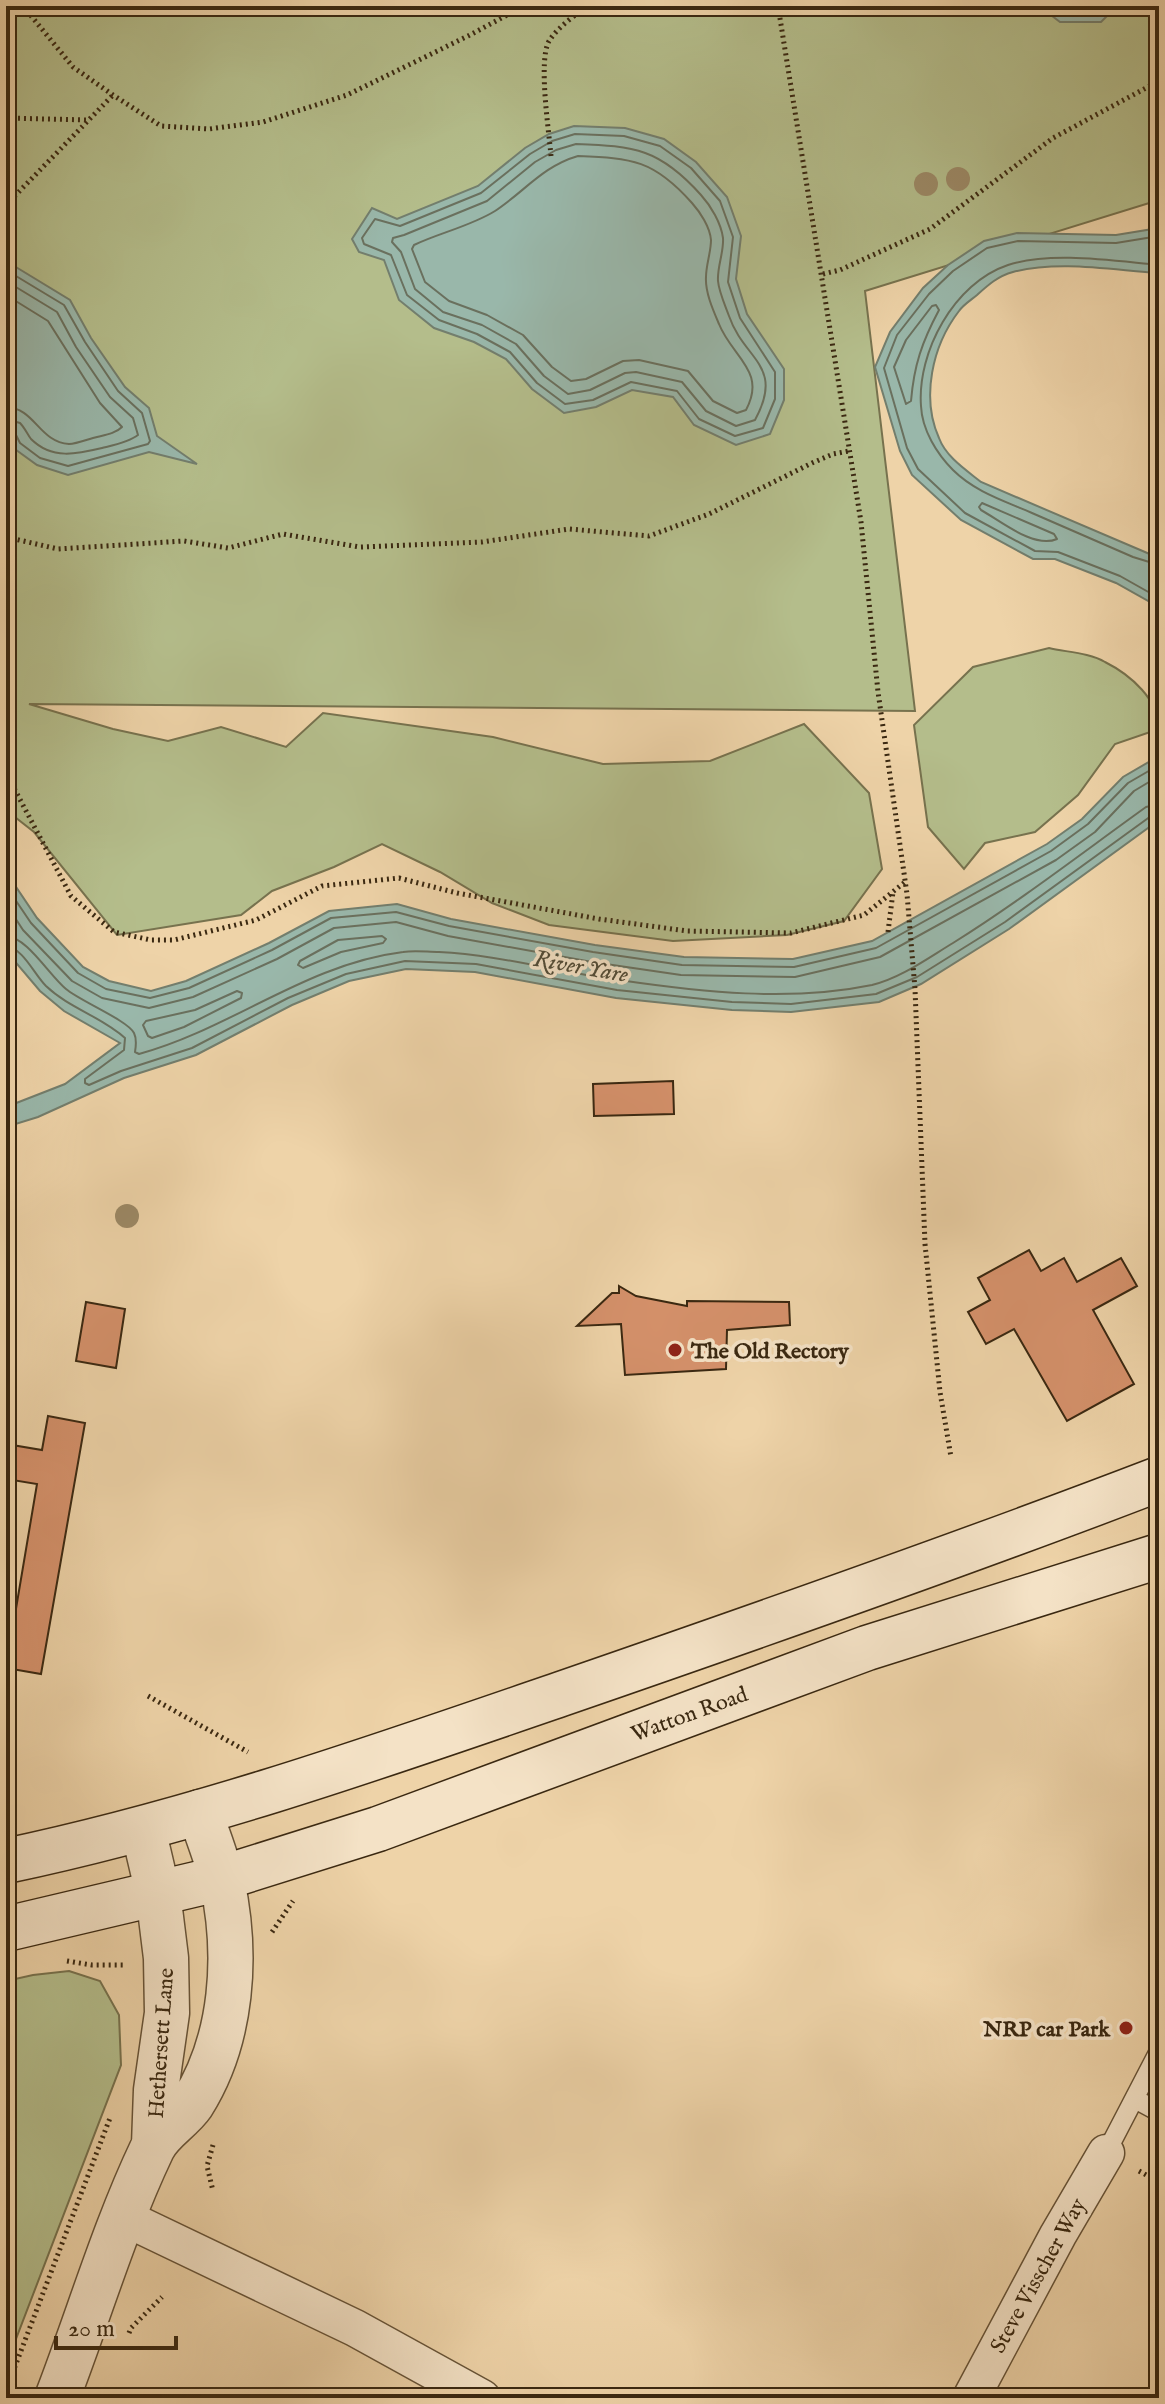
<svg xmlns="http://www.w3.org/2000/svg" width="1165" height="2404" font-family="'IM FELL English',serif">
	<rect width="100%" height="100%" fill="#eed3a8"/>
	<filter id="stains"><feTurbulence type="fractalNoise" baseFrequency=".0025" numOctaves="4"/><feColorMatrix values="0 0 0 0 .2 0 0 0 0 .09 0 0 0 0 .02 0 0 0 .5 -.17"/></filter>
	<radialGradient id="worn" r=".72"><stop offset=".6" stop-color="#630" stop-opacity="0"/><stop offset="1" stop-color="#630" stop-opacity=".3"/></radialGradient>
	<!-- green -->
	<path fill="#b4bd8b" stroke="#77724e" stroke-width="2" d="M6,6H1159V200L865,291L915,711L29,704L113,729L168,741L221,727L286,747L323,713L493,737L603,764L710,761L804,724L869,793L882,869L844,921L787,935L673,941L549,925L492,903L440,872L382,844L334,867L272,891L241,915L117,935L34,832L6,810Z
		M1049,648C1066,652 1090,653 1105,662C1131,675 1159,700 1159,729L1115,744L1078,795L1035,832L985,843L964,869L928,827L914,725L973,667Z
		M69,1971L100,1981L119,2015L121,2065L6,2365V1981L33,1975Z"/>
	<!-- water -->
	<path fill="#99b7aa" stroke="#737e6d" stroke-width="2" d="M1039,6H1117L1101,22H1060Z
		M574,126L625,128L664,139L696,162L727,197L741,236L736,279L747,314L784,369V400L770,434L736,445L694,425L673,397L632,390L596,407L564,413L532,389L506,359L474,342L434,328L399,300L384,260L359,252L352,239L372,208L397,219L478,186L525,148L549,134Z
		M1159,228V273C1112,270 1059,260 1013,272C998,276 988,285 977,295C971,300 963,305 959,311C932,346 921,398 939,438C946,457 966,470 981,482L1159,558V607L1116,583L1055,559H1033L961,520L912,475L900,451L875,367L890,332L923,288L948,265L984,241L1017,233L1116,235Z
		M6,261L70,300L91,338L125,387L149,408L157,436L197,464L149,452L68,475L37,465L12,447L6,423Z
		M1159,756V820L1009,929L921,984L879,1002L791,1012L732,1010L616,998L475,972L406,969L349,981L292,1005L196,1055L124,1078L38,1117L6,1127V1107L65,1084L120,1043L64,1011L40,991L6,951V872L37,918L83,967L109,981L151,991L186,981L269,943L329,911L397,904L451,919L595,945L684,957L793,959L872,941L1047,844L1082,819L1123,777Z"/>
	<g fill="none" stroke-linecap="round" stroke-linejoin="round">
		<!-- shore -->
		<path stroke="#6a705e" stroke-width="2" d="M575,134L624,136L660,146L691,168L720,201L733,237L728,282L740,318L775,372V399L763,428L735,436L699,419L677,391L631,382L593,400L565,404L537,383L510,352L477,334L439,320L407,295L391,255L364,244L362,238L375,219L400,226L481,193L530,154L552,141Z
			M576,144C635,146 660,149 701,195C711,206 721,223 723,238C724,252 717,267 718,281C719,292 725,305 729,316C744,360 785,365 755,420L736,426L706,411L682,382L636,372L625,373L590,390L568,394L544,376L516,344L482,325L443,312L415,289L401,252L392,242L393,238L404,235L487,201L535,162L556,150Z
			M578,156C632,158 654,160 692,203C700,212 710,227 711,240C711,252 706,265 706,277C705,292 713,310 719,324C732,357 767,371 746,410L737,413L713,401L688,371L639,360L623,361L586,379L571,381L552,367L523,335L487,315L449,301L425,282L412,249L414,245C439,233 471,226 495,211C524,192 543,166 578,156Z
			M1159,236L1116,243L1018,241L987,248L953,271L929,294L897,335L884,368L907,448L918,469L965,513L1035,551L1058,552L1120,576L1159,598
			M1159,265C1114,261 1051,251 1008,265C954,283 917,352 921,406C922,430 937,454 953,470C975,492 1005,501 1032,513C1066,528 1099,542 1133,557L1159,565
			M6,270L64,305L85,342L118,391L142,413L150,441L148,444L68,466L40,458L20,443L14,431L6,429
			M6,281L57,312L76,347L110,397L133,418L138,435C129,442 114,445 102,448C77,454 52,460 31,439C27,434 25,428 20,423L6,419
			M6,295L48,321L100,403L122,427C115,434 104,435 93,438C86,440 76,444 69,444C39,442 35,408 6,407
			M936,305L939,310C922,342 914,365 911,401L906,404L894,367L906,340L932,306Z
			M982,503L1054,534L1057,539C1034,549 1001,521 981,510L979,507Z
			M6,886L31,923L78,973L106,989L150,998L189,988L272,950L331,918L396,912L449,926L593,952L682,965L794,967L876,948L1051,851L1088,824L1128,783L1159,765
			M6,904L23,930L72,981L102,998L149,1008L193,997L277,959L334,928L396,922L448,936L592,962L681,975L795,977L880,957L1056,860L1095,832L1134,791L1159,776
			M6,936C27,937 49,975 66,989C80,1001 127,1020 134,1033C137,1039 136,1046 135,1052L139,1054C231,1029 306,964 403,952C415,950 427,952 439,952C500,955 558,972 619,980C701,992 790,1002 872,985C901,978 928,958 953,943C1020,901 1082,853 1146,807L1159,804
			M382,936L386,939L383,943L341,952L303,968L298,965L300,961L338,940Z
			M6,946C23,948 34,974 46,986C69,1008 102,1017 125,1038L124,1050L85,1079V1083L89,1085L121,1071L192,1048L288,998L346,974L405,961L476,964L617,990L732,1002L791,1004L876,994L917,977L1005,922L1151,816L1159,814
			M237,991L242,993L241,998L184,1027L152,1038L148,1036L143,1025L146,1021L195,1010Z"/>
	</g>
	<!-- building -->
	<path fill="#d5916b" stroke="#3a2811" stroke-width="2" d="M673,1081L674,1114L594,1116L593,1084Z
		M1029,1250L1041,1271L1064,1258L1077,1282L1121,1258L1137,1286L1093,1310L1134,1384L1067,1421L1014,1329L986,1344L968,1312L990,1300L978,1278Z
		M619,1286L636,1296L687,1306V1301L789,1302L790,1325L727,1330L726,1369L625,1375L621,1324L577,1326L612,1293H619Z
		M86,1302L125,1309L116,1368L76,1361Z
		M48,1416L85,1423L41,1674L6,1668L37,1484L6,1479V1444L42,1450Z"/>
	<g fill="none" stroke-linecap="round" stroke-linejoin="round">
		<defs>
			<path id="service" d="M1135,2099L1159,2112
				M1106,2153L1159,2051"/>
			<path id="minor" d="M123,2217L355,2328L482,2398
				M971,2398L1058,2235L1106,2153"/>
			<path id="tertiary" d="M143,1829L158,1893L166,1958L167,2013L156,2090L154,2145
				M57,2398C89,2315 114,2229 152,2149C160,2131 181,2120 192,2104C233,2039 238,1955 222,1881C217,1858 207,1835 200,1812"/>
			<path id="secondary" d="M6,1861C196,1821 378,1757 561,1694C761,1625 961,1555 1159,1479
				M6,1929L222,1878L378,1829L867,1648L1159,1556"/>
		</defs>
		<!-- service casing -->
		<use href="#service" stroke="#675337" stroke-width="21"/>
		<!-- minor casing -->
		<use href="#minor" stroke="#675337" stroke-width="39"/>
		<!-- tertiary casing -->
		<use href="#tertiary" stroke="#675337" stroke-width="47"/>
		<!-- secondary casing -->
		<use href="#secondary" stroke="#3a2811" stroke-width="47"/>
		<!-- path -->
		<path stroke="#3a2811" stroke-width="5" stroke-dasharray="2 4" stroke-linecap="butt" d="M23,6L73,67L113,95L161,126L209,129L263,122L347,95L468,36L524,6
			M778,6L861,522L878,692L907,894L915,989L925,1244L940,1392L951,1457
			M6,118L88,120
			M551,156C549,131 538,61 549,41C558,27 574,16 587,6
			M6,205L113,95
			M823,274L840,270L930,229L1053,138L1159,81
			M6,537L58,549L184,541L228,548L283,534L360,547L482,542L569,529L649,536L709,514L812,463L833,454L849,451
			M6,773L71,896L114,932L151,940H174L256,920L322,886L399,878L457,893L599,919L687,931L791,933L864,915L905,882
			M888,932L893,892
			M148,1696L248,1752
			M272,1932L293,1901
			M67,1961L92,1965H124
			M213,2145L207,2166L213,2191
			M1139,2171L1159,2182
			M129,2333L131,2328L162,2297
			M6,2390L110,2118"/>
		<!-- service -->
		<use href="#service" stroke="#f4e2c6" stroke-width="18"/>
		<!-- minor -->
		<use href="#minor" stroke="#f4e2c6" stroke-width="36"/>
		<!-- tertiary -->
		<use href="#tertiary" stroke="#f4e2c6" stroke-width="44"/>
		<!-- secondary -->
		<use href="#secondary" stroke="#f4e2c6" stroke-width="44"/>
	</g>
	<!-- trees -->
	<g fill="#9c8966">
		<circle cx="958" cy="179" r="12"/>
		<circle cx="926" cy="184" r="12"/>
		<circle cx="127" cy="1216" r="12"/>
	</g>
	<!-- markers -->
	<g fill="#8f2418" stroke="#f4e2c6" stroke-width="3">
		<circle cx="675" cy="1350" r="8"/>
		<circle cx="1126" cy="2028" r="8"/>
	</g>
	<g text-anchor="middle" stroke-width="7" stroke-linejoin="round" paint-order="stroke">
		<!-- poi labels -->
		<g font-size="22" font-weight="bold" fill="#3a2811" stroke="#f4e2c6" text-anchor="start">
			<text x="691" y="1358">The Old Rectory</text>
			<text x="1110" y="2036" text-anchor="end">NRP car Park</text>
		</g>
		<!-- street labels -->
		<g font-size="22" fill="#3a2811" stroke="#f4e2c6">
			<text transform="translate(689 1713) rotate(-20)" y="8">Watton Road</text>
			<text transform="translate(160 2043) rotate(-86)" y="8">Hethersett Lane</text>
			<text transform="translate(1037 2275) rotate(-61)" y="8">Steve Visscher Way</text>
		</g>
		<!-- water labels -->
		<g font-size="24" font-style="italic" fill="#524c37" stroke="#f4e2c6">
			<text transform="translate(581 966) rotate(10)" y="8">River Yare</text>
		</g>
	</g>
	<!-- margin -->
	<rect width="1165" height="2404" fill="none" stroke="#eed3a8" stroke-width="32"/>
	<rect x="8" y="8" width="1149" height="2388" fill="none" stroke="#3a2811" stroke-width="4"/>
	<rect x="16" y="16" width="1133" height="2372" fill="none" stroke="#3a2811" stroke-width="2"/>
	<!-- scale -->
	<path d="M56 2336v12h120v-12" fill="none" stroke="#3a2811" stroke-width="4"/>
	<text x="68" y="2336" font-size="24" fill="#3a2811" stroke="#f4e2c6" stroke-width="6" paint-order="stroke">20 m</text>
	<rect width="100%" height="100%" filter="url(#stains)"/>
	<rect width="100%" height="100%" fill="url(#worn)"/>
</svg>
